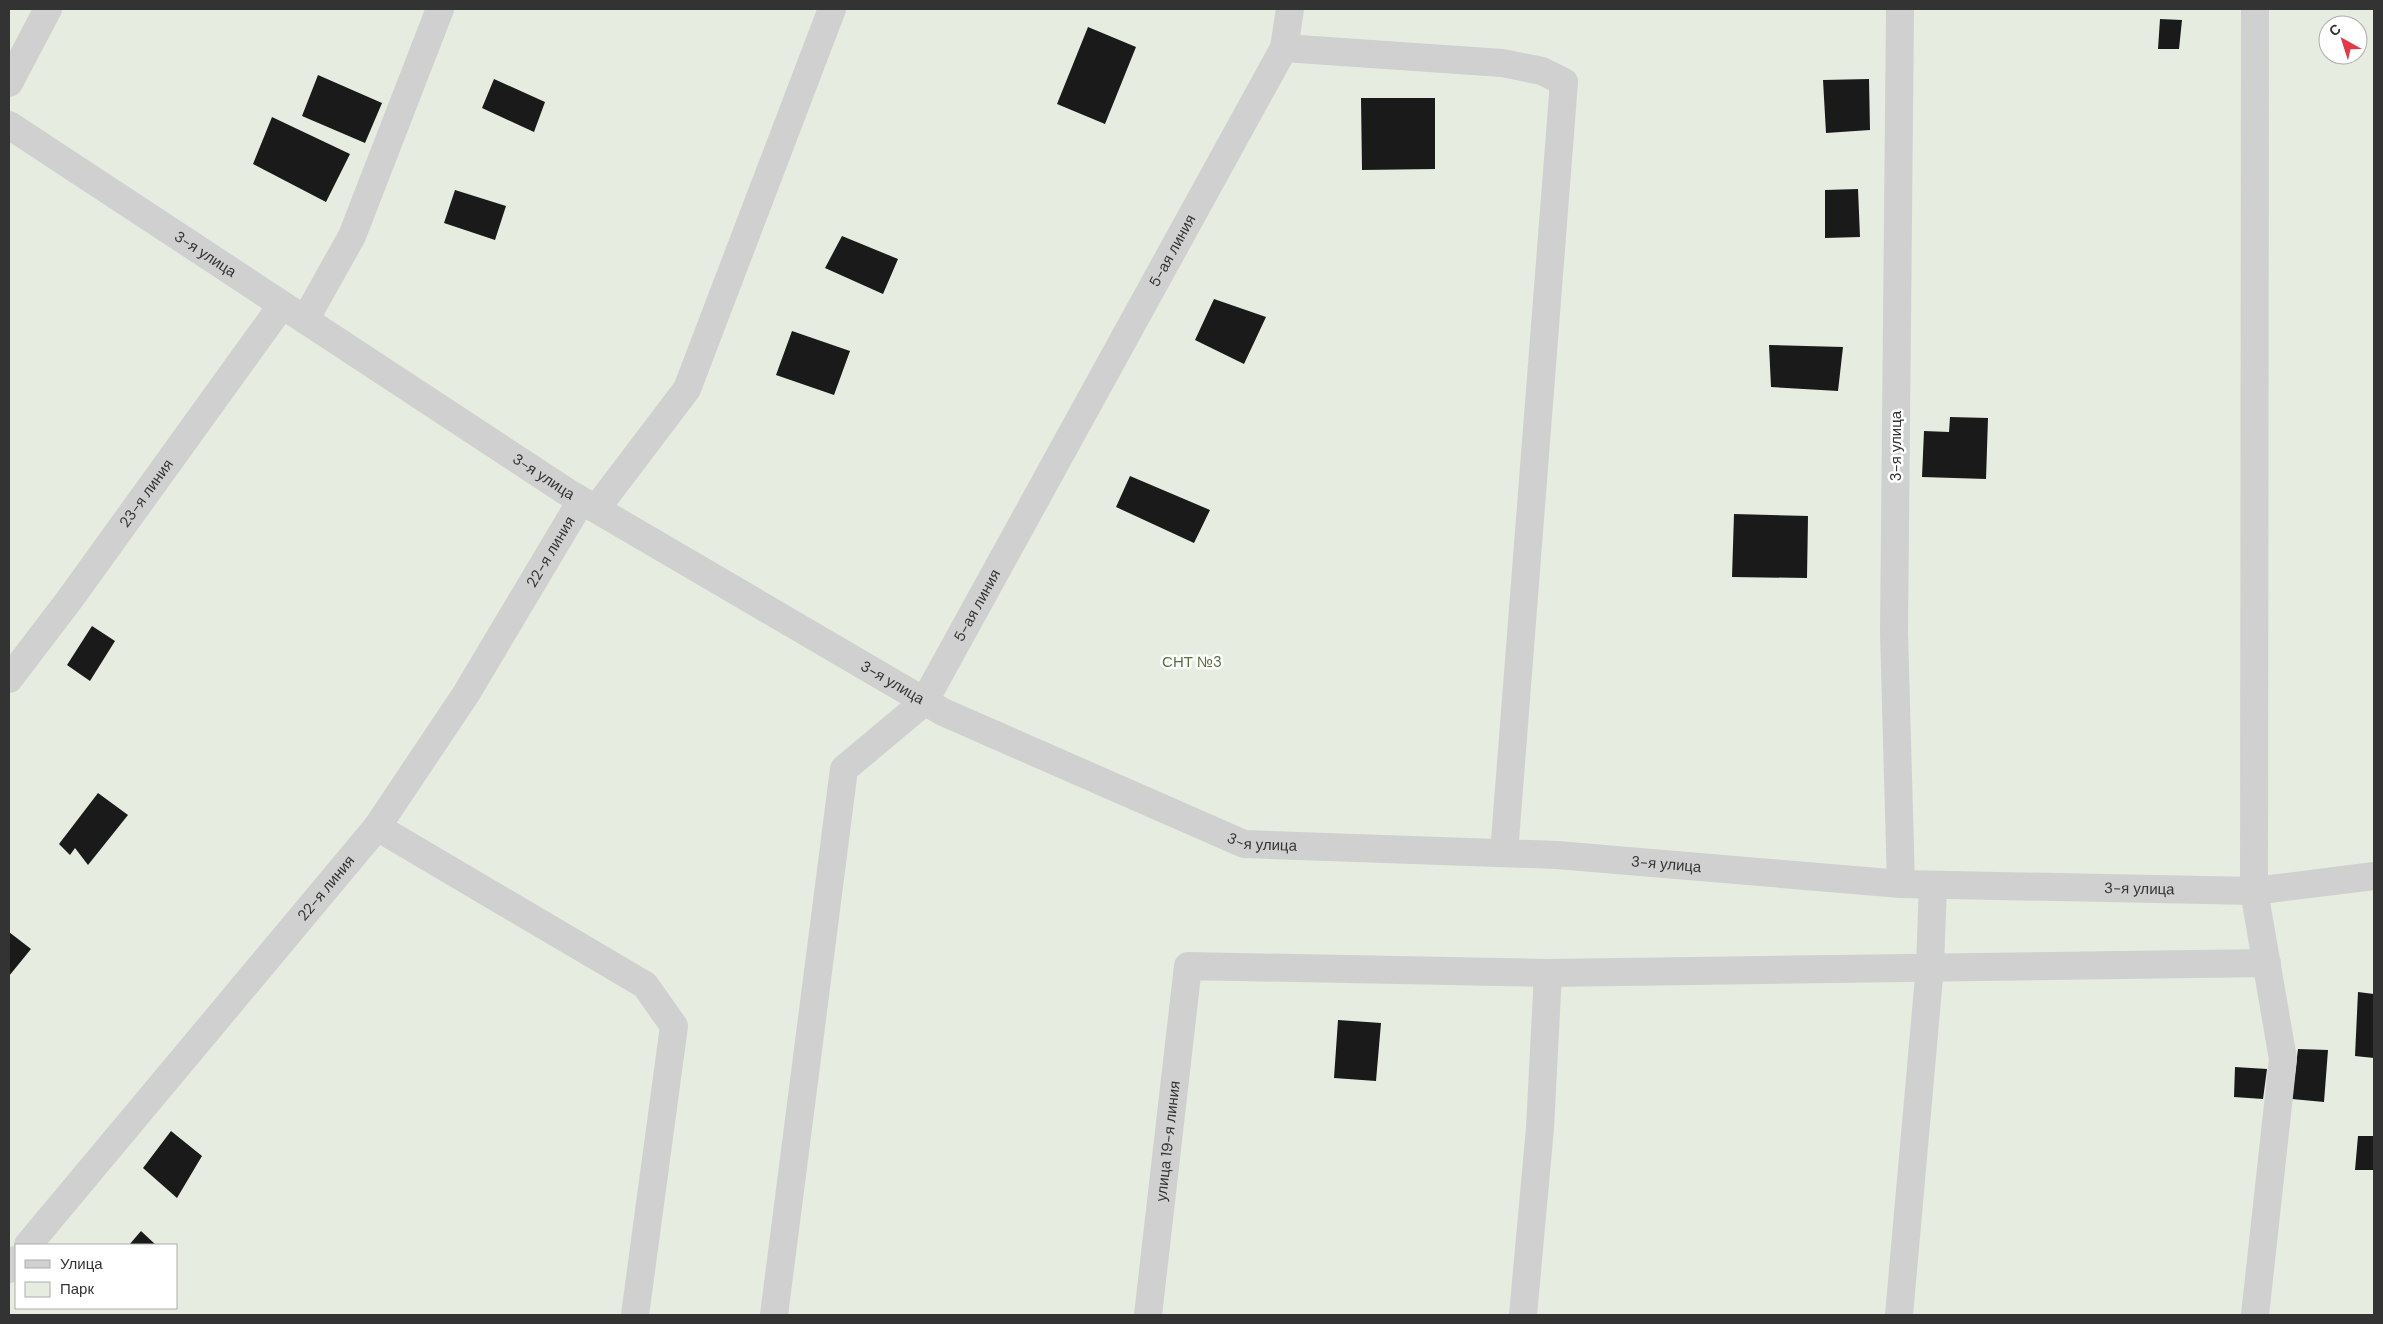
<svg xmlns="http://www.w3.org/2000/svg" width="2383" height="1324" font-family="'DM Sans',sans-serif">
	<rect width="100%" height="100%" fill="#fff"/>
	<!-- green -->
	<path fill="#e6ecdf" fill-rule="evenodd" d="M9,9H2374V1315H9ZM2328,25H2358V55H2328ZM16,1245H176V1308H16Z"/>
	<!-- building -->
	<path fill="#1a1a1a" d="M2160,19L2182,20L2179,49H2158Z
		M1088,27L1136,47L1105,124L1057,104Z
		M318,75L382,103L365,143L302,116Z
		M494,79L545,102L534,132L482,108Z
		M1869,79L1870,130L1826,133L1823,80Z
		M1361,98H1435V169L1362,170Z
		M272,117L350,154L326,202L253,164Z
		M1858,189L1860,237L1825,238V190Z
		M455,190L506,206L495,240L444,223Z
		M842,236L898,259L883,294L825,268Z
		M1214,299L1266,317L1244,364L1195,340Z
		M792,331L850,351L834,395L776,375Z
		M1769,345L1843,347L1838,391L1771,387Z
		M1950,417L1988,418L1986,479L1922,477L1924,431L1949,432Z
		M1130,476L1210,510L1194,543L1116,507Z
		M1734,514L1808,516L1807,578L1732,577Z
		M92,626L115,641L90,681L67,665Z
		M98,793L128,815L88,865L75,848L70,855L59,844Z
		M9,932L31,949L9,976Z
		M2358,992L2374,994V1058L2355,1056Z
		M1338,1020L1381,1023L1376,1081L1334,1078Z
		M2298,1049L2328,1050L2324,1102L2292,1099Z
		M2235,1067L2267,1069L2263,1099L2234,1097Z
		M171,1131L202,1156L177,1198L143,1168Z
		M2358,1136H2374V1170H2355Z
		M141,1231L156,1245H129Z"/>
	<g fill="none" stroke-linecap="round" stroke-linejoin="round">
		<!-- minor -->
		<g stroke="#d0d0d0" stroke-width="28">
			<path d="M1900,9L1894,633L1901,884"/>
			<path d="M1284,48L1290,9"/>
			<path d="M9,83L48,9"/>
			<path id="s1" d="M9,125L567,492L943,712L1244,844L1557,855L1901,884L2254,891L2374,876"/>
			<path d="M305,320L352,236L440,9"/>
			<path d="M596,509L687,389L832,9"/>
			<path id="s2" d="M9,679L70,599L282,305"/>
			<path d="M377,827L645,985L674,1026L635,1315"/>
			<path d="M2254,891L2255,9"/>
			<path d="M2254,891L2283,1059L2255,1315"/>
			<path id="s3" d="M28,1245L377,827L466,694L581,501"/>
			<path d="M9,1269L16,1260"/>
			<path id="s4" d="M774,1315L844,769L924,702L1284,48L1502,63L1542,71L1564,82L1504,853"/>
			<path id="s5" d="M1148,1315L1188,966L1548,973L2267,963"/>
			<path d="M1523,1315L1540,1128L1548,973"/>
			<path d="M1899,1315L1930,966L1933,885"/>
		</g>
	</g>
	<g text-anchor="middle" stroke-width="5" stroke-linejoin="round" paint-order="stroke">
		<!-- street labels -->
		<g font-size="15" fill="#333" stroke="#fff">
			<text dy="5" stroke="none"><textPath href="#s4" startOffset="1170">5-ая линия</textPath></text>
			<text dy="5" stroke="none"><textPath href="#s1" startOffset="235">3-я улица</textPath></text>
			<text transform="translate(1896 446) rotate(-90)" y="5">3-я улица</text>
			<text dy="5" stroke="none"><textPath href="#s1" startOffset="640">3-я улица</textPath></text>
			<text dy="5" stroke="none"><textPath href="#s2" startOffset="231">23-я линия</textPath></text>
			<text dy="5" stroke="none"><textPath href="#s3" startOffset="870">22-я линия</textPath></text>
			<text dy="5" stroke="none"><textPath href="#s4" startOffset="765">5-ая линия</textPath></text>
			<text dy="5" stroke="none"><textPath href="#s1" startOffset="1045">3-я улица</textPath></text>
			<text dy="5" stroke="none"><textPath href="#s1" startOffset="1450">3-я улица</textPath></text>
			<text dy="5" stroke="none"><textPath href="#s1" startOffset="1855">3-я улица</textPath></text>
			<text dy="5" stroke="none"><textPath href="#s3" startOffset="465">22-я линия</textPath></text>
			<text dy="5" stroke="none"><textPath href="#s1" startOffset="2329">3-я улица</textPath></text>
			<text dy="5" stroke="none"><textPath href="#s5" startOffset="175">улица 19-я линия</textPath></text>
		</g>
		<!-- park labels -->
		<g font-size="15" fill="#56703f" stroke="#fff">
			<text x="1192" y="667">СНТ №3</text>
		</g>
	</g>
	<!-- border -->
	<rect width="2383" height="1324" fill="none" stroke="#333333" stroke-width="20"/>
	<!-- legend -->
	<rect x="15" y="1244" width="162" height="65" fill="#ffffff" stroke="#adadad"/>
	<rect x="25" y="1260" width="25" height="8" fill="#d0d0d0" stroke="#adadad"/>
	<text x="60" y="1269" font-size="15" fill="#333333">Улица</text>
	<rect x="25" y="1282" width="25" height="15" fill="#e6ecdf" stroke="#adadad"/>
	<text x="60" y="1294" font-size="15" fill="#333333">Парк</text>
	<!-- north arrow -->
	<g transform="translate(2343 40) rotate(321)"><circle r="24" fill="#ffffff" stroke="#adadad"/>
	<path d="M0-4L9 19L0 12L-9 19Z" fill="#e63946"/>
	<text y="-8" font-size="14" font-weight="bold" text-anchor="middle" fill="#333333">С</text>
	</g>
</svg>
